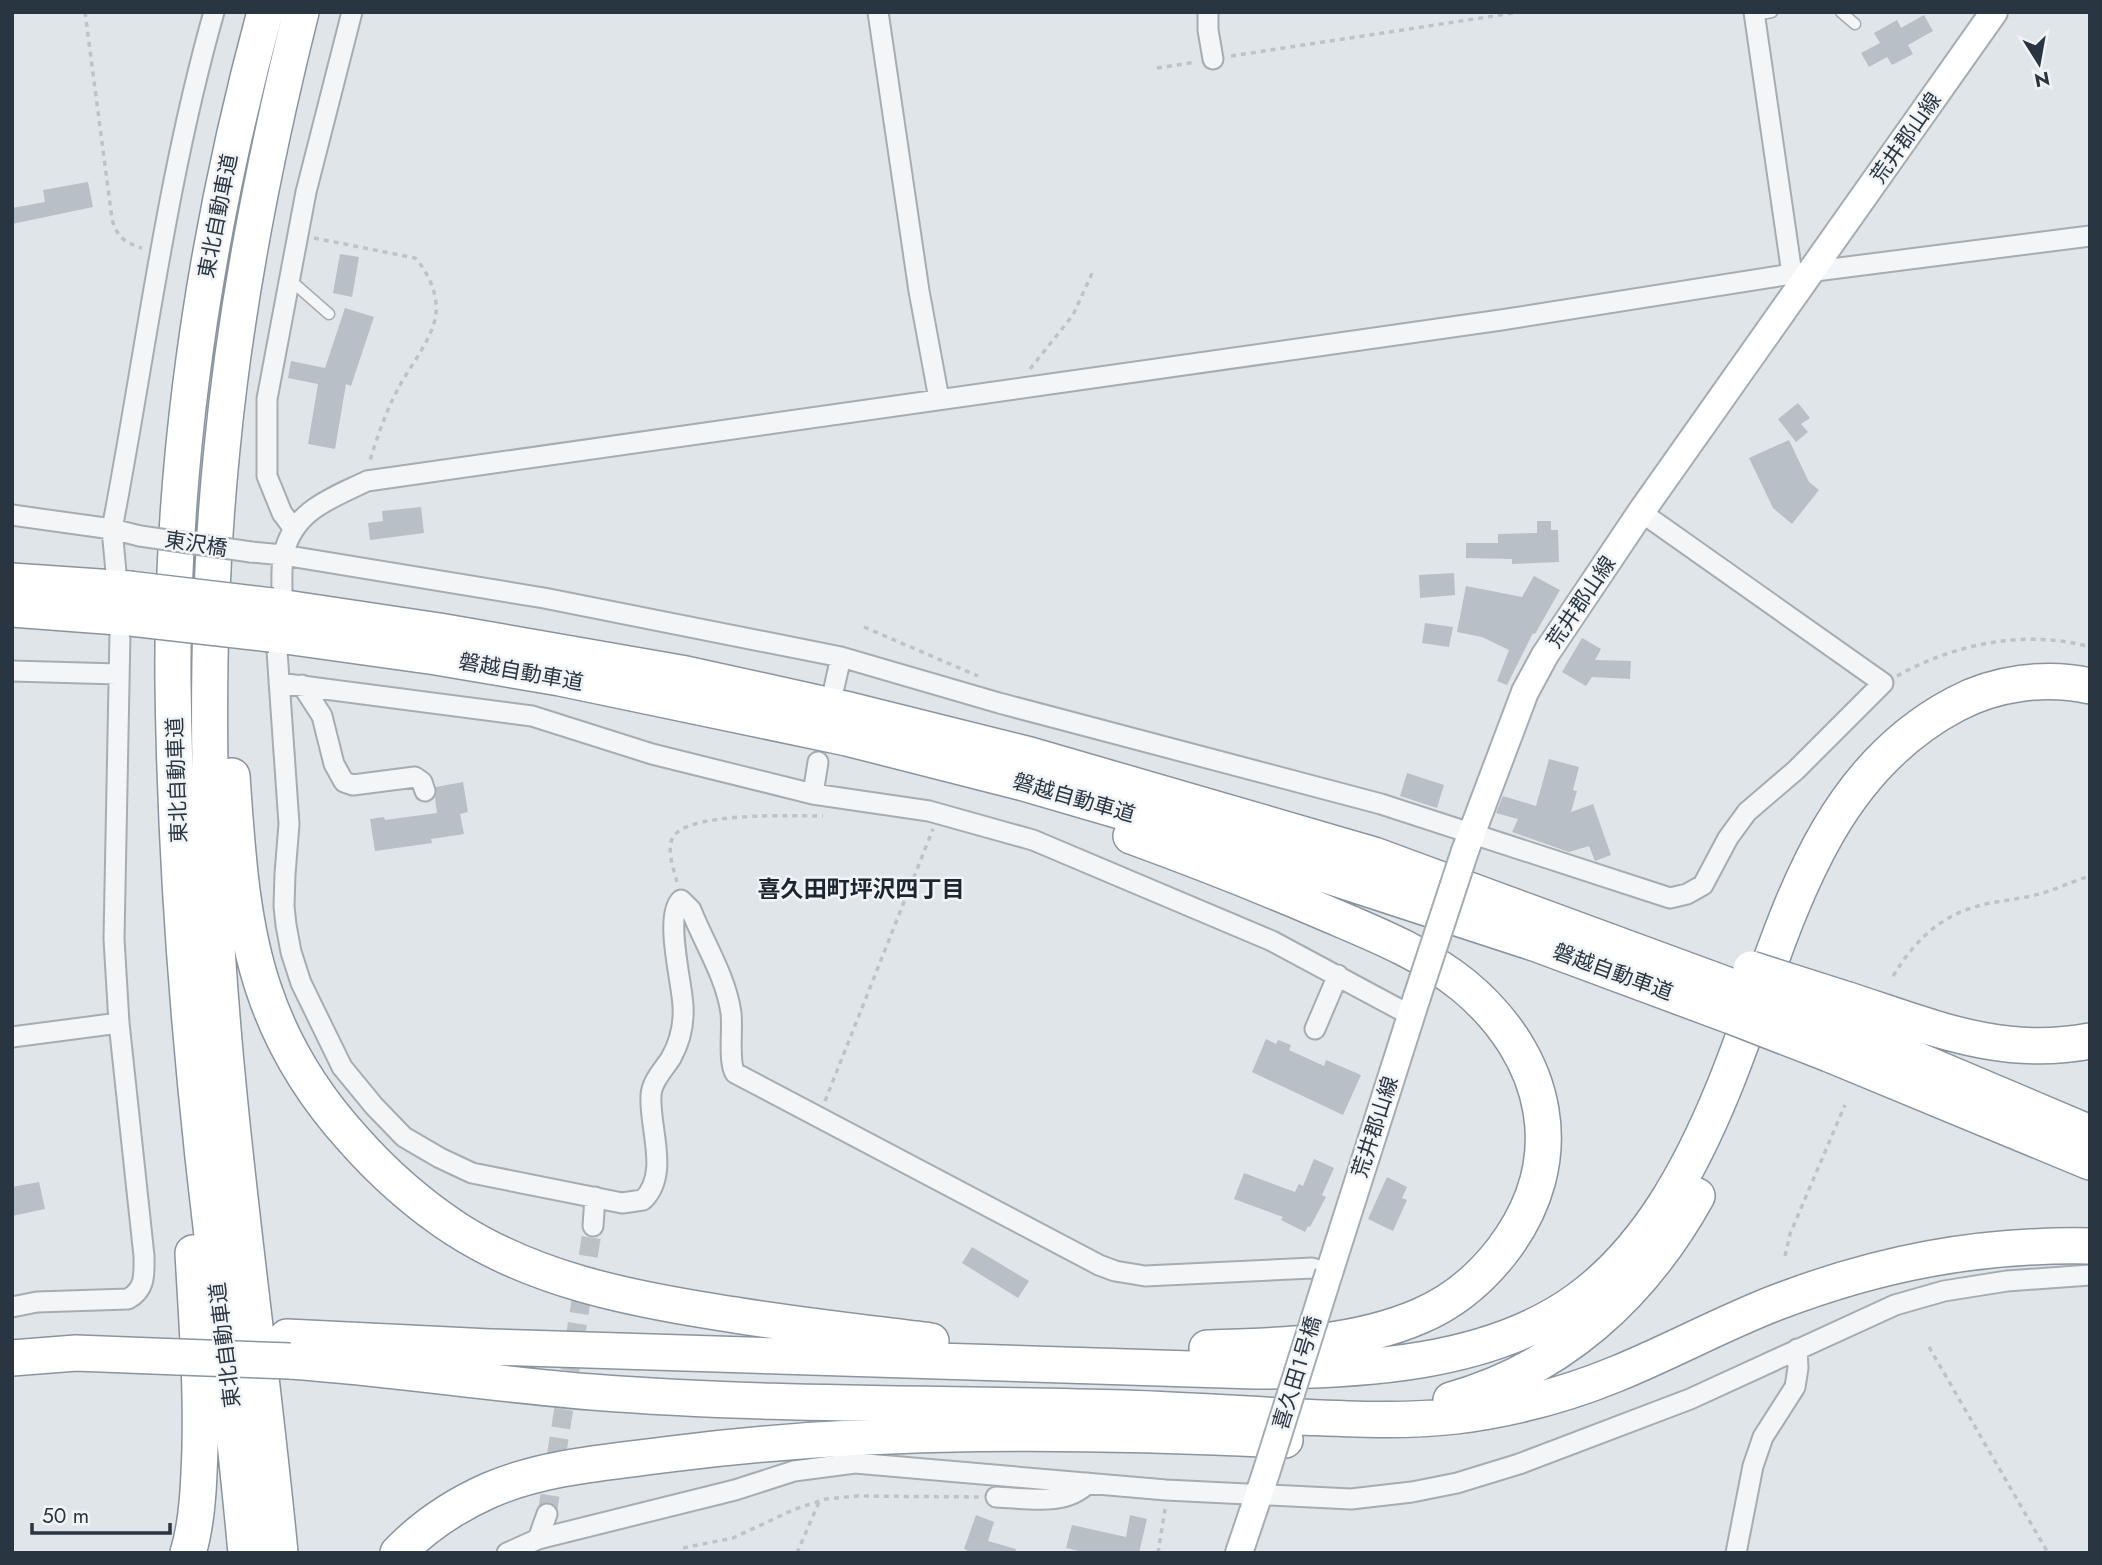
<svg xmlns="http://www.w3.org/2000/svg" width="2102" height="1565" font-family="Jost,'Noto Sans JP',sans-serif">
	<rect width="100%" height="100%" fill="#e0e5e9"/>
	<!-- building -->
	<path fill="#b8bfc6" d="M1924,15L1933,31L1908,45L1913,54L1892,65L1887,57L1869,67L1861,53L1880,43L1874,33L1897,20L1901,28Z
		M88,182L93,207L12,224V208L45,202L43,190Z
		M340,254L359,257L352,297L333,293Z
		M345,308L374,317L351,386L346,384L335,449L308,444L318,384L288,378L291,361L325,368Z
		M1798,403L1810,418L1801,424L1808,432L1796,442L1778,419Z
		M1789,440L1809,482L1819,490L1792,524L1773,508L1749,458Z
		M421,507L424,533L370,540L368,523L383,521L382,511Z
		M1537,521H1551V530H1558L1559,562L1512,564V559L1466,558V543H1498V534L1537,533Z
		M1454,573L1455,595L1420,598L1419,575Z
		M1534,576L1560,590L1535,634L1533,633L1507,685L1497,681L1509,650L1482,637L1457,632L1466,586L1522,597Z
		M1425,623L1453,627L1449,647L1422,643Z
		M1582,638L1601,649L1595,660L1631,661L1630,679L1592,677L1586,686L1562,672Z
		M1549,759L1579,767L1573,790L1577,791L1571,812L1593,804L1611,855L1595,861L1589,846L1569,852L1512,832L1518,819L1496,813L1503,796L1536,806Z
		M1407,773L1444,785L1437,808L1400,796Z
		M463,782L468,812L460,814L464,834L431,839L432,843L375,851L370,819L384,817L385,820L437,813L435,798L436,787Z
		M1266,1039L1276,1044L1278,1040L1291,1045L1289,1050L1324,1066L1326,1060L1361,1075L1343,1115L1252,1072Z
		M1314,1159L1334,1168L1322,1195L1326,1197L1310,1227L1308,1226L1305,1232L1281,1220L1283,1217L1234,1199L1244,1173L1295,1192L1299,1184L1303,1186Z
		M1387,1177L1407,1187L1402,1198L1407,1200L1393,1231L1368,1219Z
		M39,1182L45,1209L12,1216V1187Z
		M972,1247L1029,1281L1018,1298L962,1263Z
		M976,1515L994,1522L988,1541L1016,1549L1015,1553H966L967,1550L964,1549Z
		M1130,1515L1147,1519L1139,1553H1087L1066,1548L1072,1525L1126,1537Z"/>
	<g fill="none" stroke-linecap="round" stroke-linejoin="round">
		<!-- street-tunnel -->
		<path stroke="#bbc2c7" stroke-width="19" stroke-dasharray="19 10" stroke-linecap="butt" d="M547,1514L593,1226"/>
		<defs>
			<path id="lane" d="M1841,12L1855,24
				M1755,15L1772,12
				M289,279L329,314"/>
			<path id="street" d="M878,12L919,291L939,399
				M1208,12V30L1213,59
				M1754,12L1792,274
				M12,515L112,529L140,536
				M294,529L282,513L267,476V399L306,192L352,12
				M251,552L283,555L544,598L841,657L999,703L1381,804L1670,898L1687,894L1703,885L1728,838L1747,812L1796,770L1883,683L1641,512
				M116,572L112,529C145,357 166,181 214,12
				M282,592C282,580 281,565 284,553C294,510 332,498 367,481L1501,320L1792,274L2090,236
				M277,651L289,824L285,874L284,906L286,925L291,952L301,983L342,1067L374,1106L404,1137L440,1158L472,1173L622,1203L643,1200C670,1174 649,1128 651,1096C651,1082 664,1069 671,1058C680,1042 684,1023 683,1006C682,982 664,916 681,900L691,910C704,943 726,977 731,1013C733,1028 728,1061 735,1073L1099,1265L1115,1271L1145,1276L1312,1268L1329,1273
				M12,671L118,674
				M279,683L532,716L652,754L813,794L929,811L1033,840L1272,941L1410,1015
				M302,685L322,716L334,764L344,782L353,785L415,777L422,782L425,791
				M834,688L841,657
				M813,794L818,762
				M1315,1029L1338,975
				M12,1037L119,1023
				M593,1226L595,1197
				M12,1307L37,1302L128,1299C146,1289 144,1274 144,1256L119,1023L114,939L120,633
				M996,1497C1027,1498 1065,1507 1088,1483
				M538,1539L547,1514
				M507,1553L538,1539L735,1490L794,1471L855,1463L1166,1490L1351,1499L1412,1492L1457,1483L1519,1464L1690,1399L1895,1305L1944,1291L2007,1281L2090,1275
				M1736,1553L1753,1466L1763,1437L1795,1387L1798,1368L1797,1349"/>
			<path id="secondary" d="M1465,851L1525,692L1545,655L1641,512L1994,12
				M1329,1273L1417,997
				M1239,1553L1266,1473"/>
			<path id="highway" d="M12,581L129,589
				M272,606L439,631L686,674L845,709L1030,755L1374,855L1741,990
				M12,609L131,618
				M271,634L436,657L560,678L847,738L1020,782L1209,837L1537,944L1731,1016
				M232,776C237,847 241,923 264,990C283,1047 313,1095 353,1139C383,1173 418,1204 456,1229C534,1279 627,1298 716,1312C788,1324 860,1332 931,1341
				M1131,836C1197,860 1263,886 1328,914C1375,934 1423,953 1463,985C1549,1056 1572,1160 1502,1251C1481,1278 1453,1302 1420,1316C1353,1345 1278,1346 1207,1348
				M1848,1000C1932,1027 2000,1058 2090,1041
				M1839,1027L2090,1133
				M1829,1054L2090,1162
				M287,1337L490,1347L1255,1371C1361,1371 1490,1364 1578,1300C1648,1249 1691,1168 1723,1090C1781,950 1809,781 1956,704C1995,683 2046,676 2090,686
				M12,1358L76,1353L179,1357
				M290,1361C391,1368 491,1384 592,1392C769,1406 948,1403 1125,1408C1184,1410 1242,1414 1300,1417C1352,1419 1404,1422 1456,1416C1511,1409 1565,1395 1616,1374C1670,1352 1721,1324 1775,1303C1879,1263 1978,1244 2090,1246
				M1451,1400C1561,1369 1642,1295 1697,1196
				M188,1553C196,1527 198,1500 199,1473C203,1400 197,1326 193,1253
				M246,1553C234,1421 218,1289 203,1157C186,1000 175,841 173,683C171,456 206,230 265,12
				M280,1553C259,1333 224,1114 214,893C207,746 207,596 222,449C236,302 265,156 301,12
				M398,1553C424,1526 456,1505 490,1490C546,1466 611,1462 671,1454C875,1428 1080,1430 1285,1440"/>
		</defs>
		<!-- lane casing -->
		<use href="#lane" stroke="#a5adb3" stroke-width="13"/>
		<!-- street casing -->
		<use href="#street" stroke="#a5adb3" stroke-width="23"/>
		<!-- secondary casing -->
		<use href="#secondary" stroke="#a5adb3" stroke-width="30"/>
		<!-- highway casing -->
		<use href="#highway" stroke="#88949f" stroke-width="38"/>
		<!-- path -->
		<path stroke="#bec3c7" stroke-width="3.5" stroke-dasharray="5 5" stroke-linecap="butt" d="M85,12L112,219C116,236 125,243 142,248
			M1231,56L1520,12
			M1157,68L1196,62
			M314,238L415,258C428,271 438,295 436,313C434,337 410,366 399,387C386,411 377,437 369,464
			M1030,369L1073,315L1093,271
			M864,627L978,676
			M1897,676C1954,644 2025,629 2090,647
			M677,882C674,870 667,852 672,839C683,811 795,816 823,816
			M1893,976C1918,936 1943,913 1990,903C2007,900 2026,898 2043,893C2059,888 2073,881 2090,876
			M825,1101L933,829
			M1785,1256L1790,1234L1845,1105
			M1929,1347L2048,1553
			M683,1548L733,1538L795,1509L826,1499L858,1496L980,1497
			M797,1553L819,1502
			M1158,1553L1165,1509"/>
		<!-- lane -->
		<use href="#lane" stroke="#f3f5f7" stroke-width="10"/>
		<!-- street -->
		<use href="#street" stroke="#f3f5f7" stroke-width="19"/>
		<!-- secondary -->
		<use href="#secondary" stroke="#fff" stroke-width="26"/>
		<!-- highway -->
		<use href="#highway" stroke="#fff" stroke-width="35"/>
		<defs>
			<path id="street-bridge" d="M140,536L251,552"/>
			<path id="secondary-bridge" d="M1417,997L1465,851
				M1266,1473L1329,1273"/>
			<path id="highway-bridge" d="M129,589L272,606
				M131,618L271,634
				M1751,969L1848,1000
				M1741,990L1839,1027
				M1731,1016L1829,1054
				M179,1357L290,1361"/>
		</defs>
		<!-- street-bridge casing -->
		<use href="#street-bridge" stroke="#a5adb3" stroke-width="23" stroke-linecap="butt"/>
		<!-- secondary-bridge casing -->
		<use href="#secondary-bridge" stroke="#a5adb3" stroke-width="30" stroke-linecap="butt"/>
		<!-- highway-bridge casing -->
		<use href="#highway-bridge" stroke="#88949f" stroke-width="38" stroke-linecap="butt"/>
		<!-- street-bridge -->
		<use href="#street-bridge" stroke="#f3f5f7" stroke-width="19"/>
		<!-- secondary-bridge -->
		<use href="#secondary-bridge" stroke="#fff" stroke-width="26"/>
		<!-- highway-bridge -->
		<use href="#highway-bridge" stroke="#fff" stroke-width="35"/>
	</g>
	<g text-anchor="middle" stroke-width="5" stroke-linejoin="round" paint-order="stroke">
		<!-- street labels -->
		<g font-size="21" fill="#293540" stroke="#f0f4f7">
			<text transform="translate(1906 138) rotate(-55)" y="7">荒井郡山線</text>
			<text transform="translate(218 216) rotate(-79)" y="7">東北自動車道</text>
			<text transform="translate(196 544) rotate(9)" y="7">東沢橋</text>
			<text transform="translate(1581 602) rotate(-56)" y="7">荒井郡山線</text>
			<text transform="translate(521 672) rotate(10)" y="7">磐越自動車道</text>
			<text transform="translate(177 780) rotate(-92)" y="7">東北自動車道</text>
			<text transform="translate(1074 798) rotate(16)" y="7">磐越自動車道</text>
			<text transform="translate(1613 972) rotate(20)" y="7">磐越自動車道</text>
			<text transform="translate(1375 1127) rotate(-72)" y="7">荒井郡山線</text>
			<text transform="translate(225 1345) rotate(-97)" y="7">東北自動車道</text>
			<text transform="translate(1297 1373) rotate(-73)" y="7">喜久田１号橋</text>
		</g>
		<!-- neighbourhood labels -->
		<g font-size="23" font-weight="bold" fill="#1b2631" stroke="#f0f4f7">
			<text x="861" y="897">喜久田町坪沢四丁目</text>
		</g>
	</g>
	<!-- border -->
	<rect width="2102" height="1565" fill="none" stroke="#293540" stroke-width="28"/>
	<!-- north arrow -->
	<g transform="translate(2039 63) rotate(169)" stroke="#f0f4f7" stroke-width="5" paint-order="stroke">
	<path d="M0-5L12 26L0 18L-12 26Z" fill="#293540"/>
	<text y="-10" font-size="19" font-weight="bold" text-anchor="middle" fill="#293540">N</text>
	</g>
	<!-- scale -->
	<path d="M32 1523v10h138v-10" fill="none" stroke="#293540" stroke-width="3.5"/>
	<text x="42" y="1523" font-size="21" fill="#293540" stroke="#f0f4f7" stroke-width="5" paint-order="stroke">50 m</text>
</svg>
